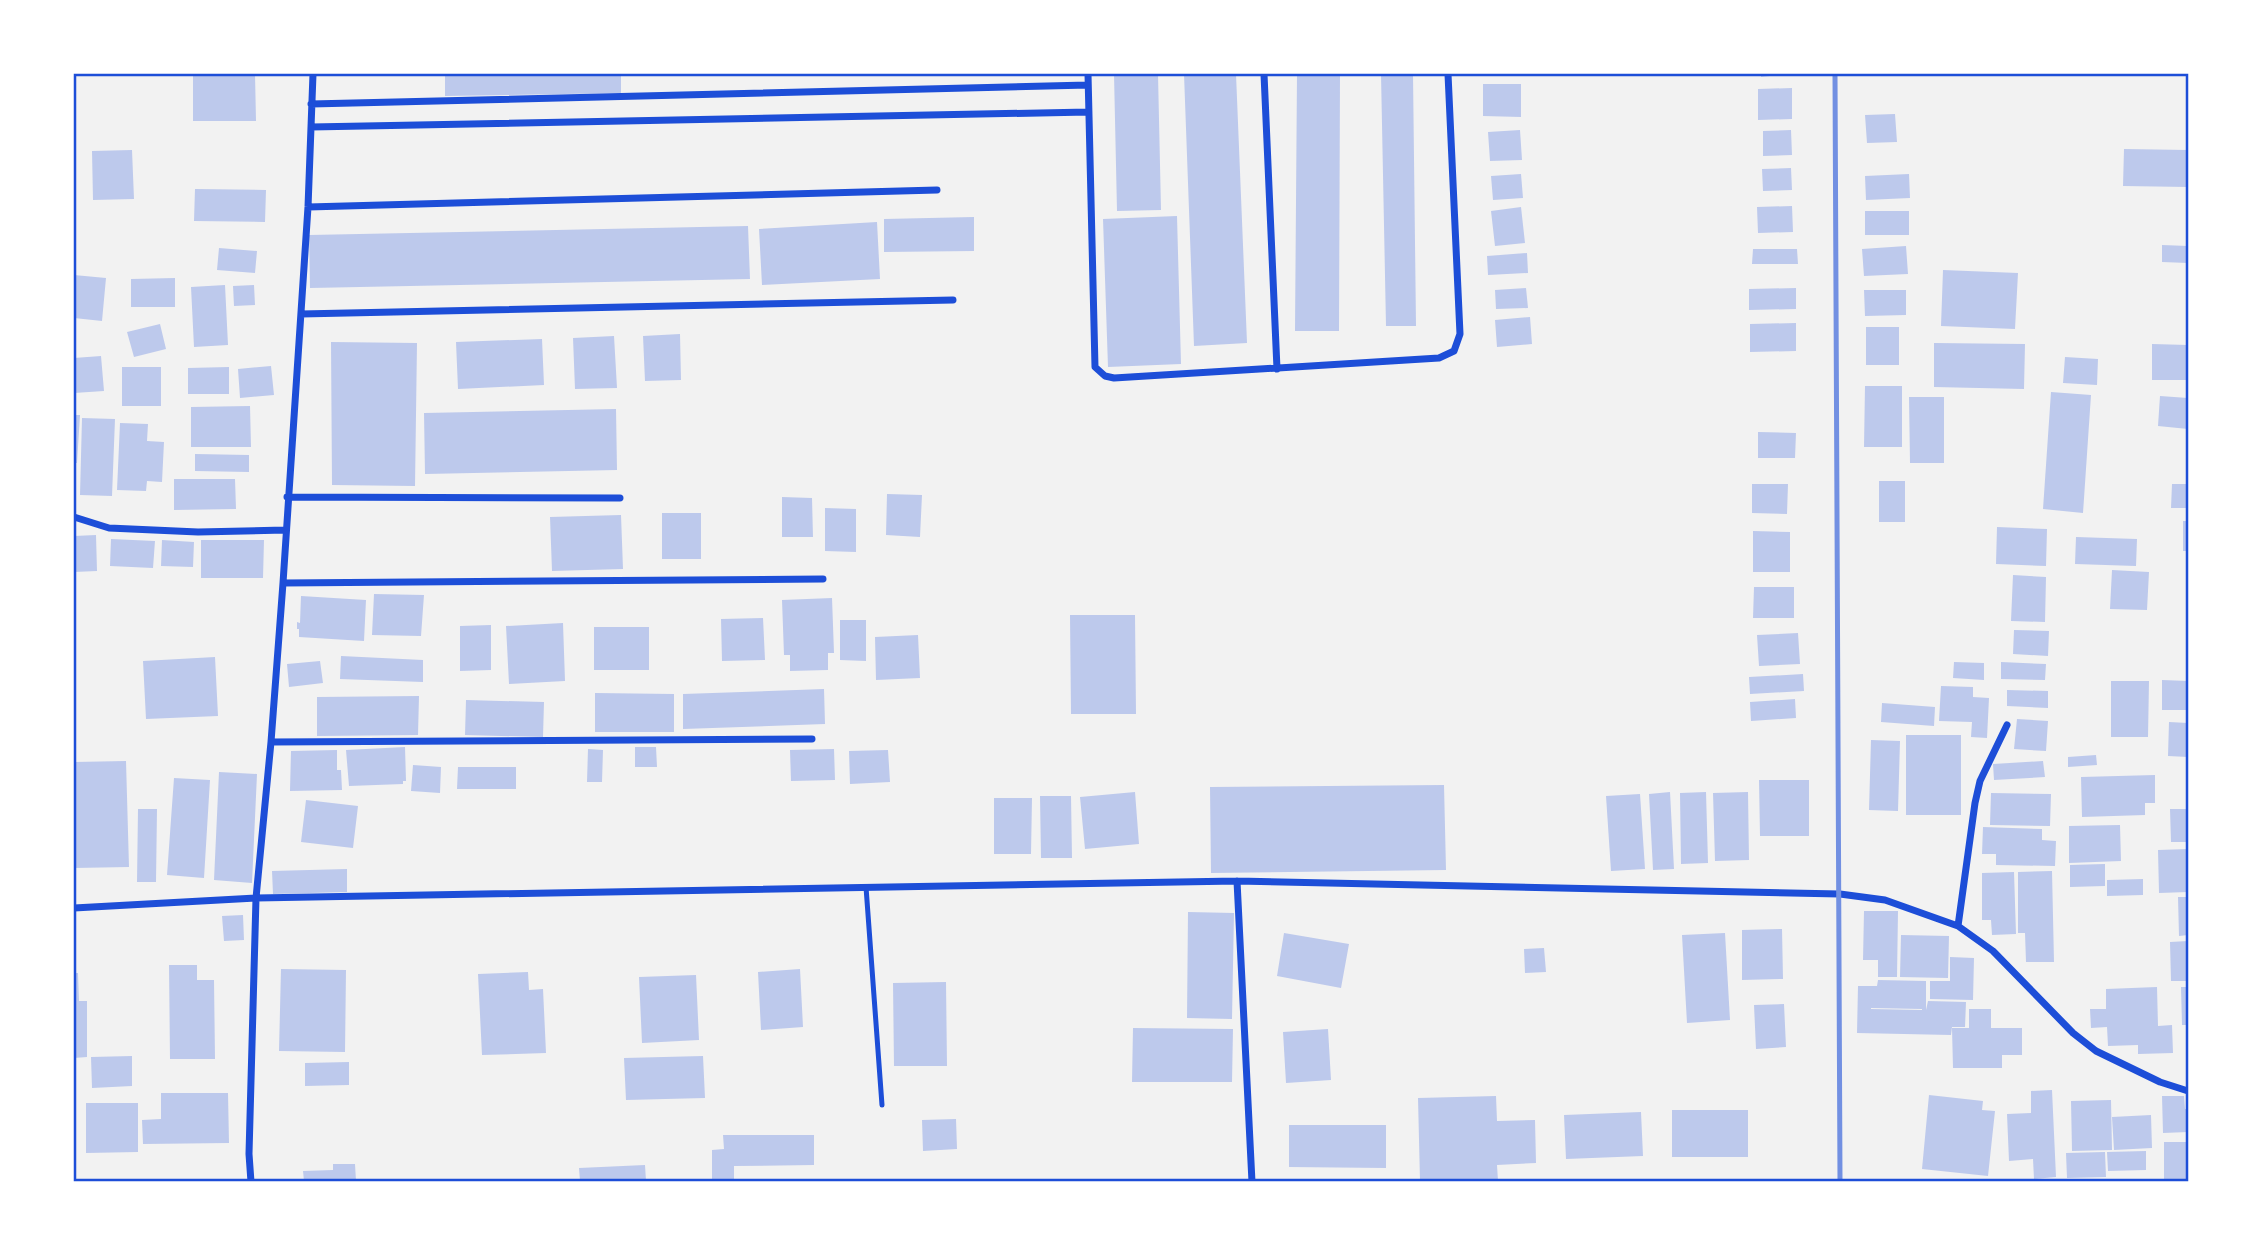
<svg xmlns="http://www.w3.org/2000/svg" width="2262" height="1255" font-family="'Fira Sans Condensed',sans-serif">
	<rect width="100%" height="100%" fill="#f2f2f2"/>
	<!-- building -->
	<path fill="#bdc9ec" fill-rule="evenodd" d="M193,74H255L256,121H193Z
		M445,74H621V93L445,96Z
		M1114,74H1158L1161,210L1117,211Z
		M1184,74H1236L1247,343L1194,346Z
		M1297,74H1340L1339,331H1295Z
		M1381,74H1413L1416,326H1386Z
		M1761,74H1778V75L1761,77Z
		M1483,84H1521V117L1483,116Z
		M1792,88V119L1758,120V89Z
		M1895,114L1897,142L1867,143L1865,115Z
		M1520,130L1522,160L1490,161L1488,132Z
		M1791,130L1792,155L1763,156V131Z
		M2124,149L2188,150V187L2123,186Z
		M132,150L134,199L93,200L92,151Z
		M1791,168L1792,190L1763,191L1762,169Z
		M1521,174L1523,198L1493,200L1491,176Z
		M1909,174L1910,198L1866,200L1865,176Z
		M195,189L266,190L265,222L194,221Z
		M1792,206L1793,232L1758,233L1757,207Z
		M1521,207L1525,243L1495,246L1491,211Z
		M1865,211H1909V235H1865Z
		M1177,216L1181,364L1108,367L1103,219Z
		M974,217V251L884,252V219Z
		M877,222L880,279L762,285L759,229Z
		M748,226L750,279L310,288L309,235Z
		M2162,245L2188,246V263L2162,262Z
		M1906,246L1908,274L1864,276L1862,249Z
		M219,248L257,251L255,273L217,270Z
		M1753,249H1797L1798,264H1752Z
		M1527,253L1528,273L1488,275L1487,256Z
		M1943,270L2018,273L2015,329L1941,326Z
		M74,275L106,278L102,321L74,318Z
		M175,278V307H131V279Z
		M225,285L228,345L194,347L191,287Z
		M254,285L255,305L234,306L233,286Z
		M1526,288L1528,308L1496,309L1495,290Z
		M1796,288V309L1749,310V289Z
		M1864,290H1906V315L1865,316Z
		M1530,317L1532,344L1497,347L1495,320Z
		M1796,323V351L1750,352V324Z
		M160,324L166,349L134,357L127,332Z
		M1866,327H1899V365H1866Z
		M680,334L681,380L645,381L643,336Z
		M614,336L617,388L575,389L573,338Z
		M542,339L544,385L458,389L456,342Z
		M331,342L417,343L415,486L332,485Z
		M1934,343L2025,344L2024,389L1934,387Z
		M2152,344L2188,345V380H2152Z
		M101,356L104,391L74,393V358Z
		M2065,357L2098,359L2097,385L2063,383Z
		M271,366L274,395L240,398L238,369Z
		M122,367H161V406H122Z
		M229,367V394H188V368Z
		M1865,386H1902V447H1864Z
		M2051,392L2091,395L2083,513L2043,509Z
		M2160,396L2188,398V429L2158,426Z
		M1909,397H1944V463H1910Z
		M250,406L251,447H191V407Z
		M616,409L617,470L425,474L424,413Z
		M74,415H80L77,463H74Z
		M82,418L115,419L112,496L80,495Z
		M120,423L148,424L147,441L164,442L162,482L147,481L146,491L117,490Z
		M1758,432L1796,433L1795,458H1758Z
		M195,454L249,455V472L195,471Z
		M174,479H235L236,509L174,510Z
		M1879,481H1905V522H1879Z
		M1752,484H1788L1787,514L1752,513Z
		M2172,484H2188V508H2171Z
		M887,494L922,495L920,537L886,535Z
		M782,497L812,498L813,537H782Z
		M825,508L856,509V552L825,551Z
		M662,513H701V559H662Z
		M621,515L623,569L552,571L550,517Z
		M2183,521H2188V551H2183Z
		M1997,527L2047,529L2046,566L1996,564Z
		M1753,531L1790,532V572H1753Z
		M96,535L97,571L74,572V536Z
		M2076,537L2137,539L2136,566L2075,564Z
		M111,539L155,541L153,568L110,566Z
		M162,540L194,542L193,567L161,566Z
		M201,540H264L263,578H201Z
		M2112,570L2149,572L2147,610L2110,609Z
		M2013,575L2046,577L2045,622L2011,621Z
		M1754,587H1794V618H1753Z
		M374,594L424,595L421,636L372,635Z
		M301,596L366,600L364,641L299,637V629H297V622L300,623Z
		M832,598L834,653H828V670L790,671V655H784L782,600Z
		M1070,615H1135L1136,714H1071Z
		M763,618L765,660L722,661L721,619Z
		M840,620H866V661L840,660Z
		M563,623L565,681L509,684L506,626Z
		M491,625V670L460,671V626Z
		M594,627H649V670H594Z
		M2014,630L2049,631L2048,656L2013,654Z
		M1798,633L1800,664L1759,666L1757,635Z
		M918,635L920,678L876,680L875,637Z
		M341,656L423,660V682L340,679Z
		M215,657L218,716L146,719L143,661Z
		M320,661L323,683L289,687L287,664Z
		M1954,662L1984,663V680L1953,678Z
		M2001,662L2046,664L2045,680L2001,679Z
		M1803,674L1804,691L1750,694L1749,677Z
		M2162,680L2188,681V710H2162Z
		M2111,681H2149L2148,737H2111Z
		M1941,686L1973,687V697L1989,698L1987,738L1971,737L1972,722L1939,721Z
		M824,689L825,724L683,729V694Z
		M2007,690L2048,691V708L2007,706Z
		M595,693L674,694V732H595Z
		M419,696L418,735L317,736V697Z
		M1795,699L1796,718L1751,721L1750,702Z
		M466,700L544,702L543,737L465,735Z
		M1882,703L1935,707L1934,726L1881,722Z
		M2017,719L2048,721L2046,751L2014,749Z
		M2169,722L2188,723V757L2168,756Z
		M1906,735H1961V815H1906Z
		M1871,740L1900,741L1898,811L1869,810Z
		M405,747L406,781H403V784L349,786L346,750Z
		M635,747H656L657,767H635Z
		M588,749L603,750L602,782H587Z
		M834,749L835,780L791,781L790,750Z
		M337,750V770H341L342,790L290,791L291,751Z
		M888,750L890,782L850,784L849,751Z
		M2096,755L2097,765L2068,767V757Z
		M126,761L129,867L74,868V762Z
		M2043,761L2045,777L1994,780L1993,764Z
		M413,765L441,767L440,793L411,791Z
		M458,767H516V789H457Z
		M219,772L257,774L252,883L214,880Z
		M2155,775V803H2145V815L2082,817L2081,777Z
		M174,778L210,780L204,878L167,875Z
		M1759,780H1809V836H1760Z
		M1444,785L1446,870L1211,873L1210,787Z
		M1135,792L1139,844L1085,849L1080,797Z
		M1670,792L1674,869L1653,870L1649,794Z
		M1706,792L1708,863L1681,864L1680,793Z
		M1748,792L1749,860L1715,861L1713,793Z
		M1991,793L2051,794L2050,826L1990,825Z
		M1640,794L1645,869L1611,871L1606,796Z
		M1040,796H1071L1072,858H1041Z
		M994,798H1032L1031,854H994Z
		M306,800L358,806L353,848L301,842Z
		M138,809H157L156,882H137Z
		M2170,809H2188V842H2171Z
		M2120,825L2121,861L2069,863V826Z
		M1983,827L2042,829V840L2056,841L2055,866L1996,865V854H1982Z
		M2188,849V892L2159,893L2158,850Z
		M2105,864V886L2070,887V865Z
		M347,869V892L273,894L272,871Z
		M2052,871L2054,962H2026L2025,933H2018V872Z
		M2014,872L2016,934L1992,935L1991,920H1982V873Z
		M2143,879V895L2107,896V880Z
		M2178,897H2188V935L2179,936Z
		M1864,911H1898L1897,977H1878V960H1863Z
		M1188,912L1234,913L1232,1019L1187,1018Z
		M243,915L244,940L224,941L222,916Z
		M1782,929L1783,979L1742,980V930Z
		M1284,933L1349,944L1341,988L1277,976Z
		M1725,933L1730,1020L1687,1023L1682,935Z
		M1901,935L1949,936L1948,978L1900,977Z
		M2188,941V981H2171L2170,942Z
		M1544,948L1546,972L1525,973L1524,949Z
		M1950,957L1974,958L1973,1000L1930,999V981H1950Z
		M169,965H197V980H214L215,1059H170Z
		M281,969L346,970L345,1052L279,1051Z
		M800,969L803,1027L761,1030L758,972Z
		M528,972L529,990L543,989L546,1053L482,1055L478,974Z
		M74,973H78L79,1001H87V1057L74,1058Z
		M696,975L699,1040L642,1043L639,977Z
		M1878,980L1926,981V1010L1928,1001L1966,1002L1965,1027H1952L1951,1035L1857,1033L1858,986H1877ZM1871,1008L1922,1009V1010L1871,1009Z
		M946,982L947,1066H894L893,983Z
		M2157,987L2158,1026L2172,1025L2173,1053L2138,1054V1045L2108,1046L2107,1027L2091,1028L2090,1009H2106V989Z
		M2181,987H2188V1025H2182Z
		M1784,1004L1786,1047L1756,1049L1754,1005Z
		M1969,1009H1991V1028H2022V1055H2002V1068H1953L1952,1028H1969Z
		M1133,1028L1233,1029L1232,1082H1132Z
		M1328,1029L1331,1080L1286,1083L1283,1032Z
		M132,1056V1086L92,1088L91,1057Z
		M703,1056L705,1098L626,1100L624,1058Z
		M349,1062V1085L305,1086V1063Z
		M2052,1090L2056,1177L2034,1179L2033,1159L2009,1161L2007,1114L2031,1113V1091Z
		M161,1093H228L229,1143L143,1144L142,1120L161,1119Z
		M1929,1095L1983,1101L1982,1110L1995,1111L1988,1176L1922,1169Z
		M1496,1096L1497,1121L1535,1120L1536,1163L1497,1165L1498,1181H1420L1418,1098Z
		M2162,1096H2184L2185,1109H2188V1132L2163,1133Z
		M2111,1100L2112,1150L2072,1151L2071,1101Z
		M86,1103H138V1152L86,1153Z
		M1672,1110H1748V1157H1672Z
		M1641,1112L1643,1156L1566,1159L1564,1115Z
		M2151,1115L2152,1148L2114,1150L2112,1117Z
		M956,1119L957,1149L923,1151L922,1120Z
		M1289,1125H1386V1168L1289,1167Z
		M723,1135H814V1165L734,1166V1181H712V1150L724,1149Z
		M2164,1142H2188V1180H2164Z
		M2146,1151V1170L2108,1171L2107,1152Z
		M2105,1152L2106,1177L2067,1178L2066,1153Z
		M333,1164H355L356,1181H304L303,1171L333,1170Z
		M645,1165L646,1181H580L579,1168Z"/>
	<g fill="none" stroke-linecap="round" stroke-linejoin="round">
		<!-- service -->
		<path stroke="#1d4ed8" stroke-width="5" d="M866,887L882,1105"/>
		<!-- minor -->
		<path stroke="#1d4ed8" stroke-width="7" d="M1088,74L1095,367L1105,376L1114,378L1439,358L1454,351L1460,334L1448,74
			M1264,74L1277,369
			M311,104L1088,85
			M311,127L1088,112
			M308,207L937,190
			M301,314L953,300
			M287,497L620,498
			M74,517L109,528L198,532L285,530
			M283,583L823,579
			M271,742L812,739
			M1237,881L1252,1182
			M74,908L256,898L1237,881L1840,894L1885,900L1958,926L1993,951L2073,1033L2096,1051L2160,1082L2188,1091
			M1958,926L1975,803L1980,781L2007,725
			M251,1182L249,1154L256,898L271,742L283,583L308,207L313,74"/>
		<!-- rail -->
		<path stroke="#7290e2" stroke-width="5" d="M1835,74L1840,1182"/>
	</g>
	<!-- border -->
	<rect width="2262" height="1255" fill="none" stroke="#ffffff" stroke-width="150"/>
	<rect x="75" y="75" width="2112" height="1105" fill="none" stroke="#1d4ed8" stroke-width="2.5"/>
</svg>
